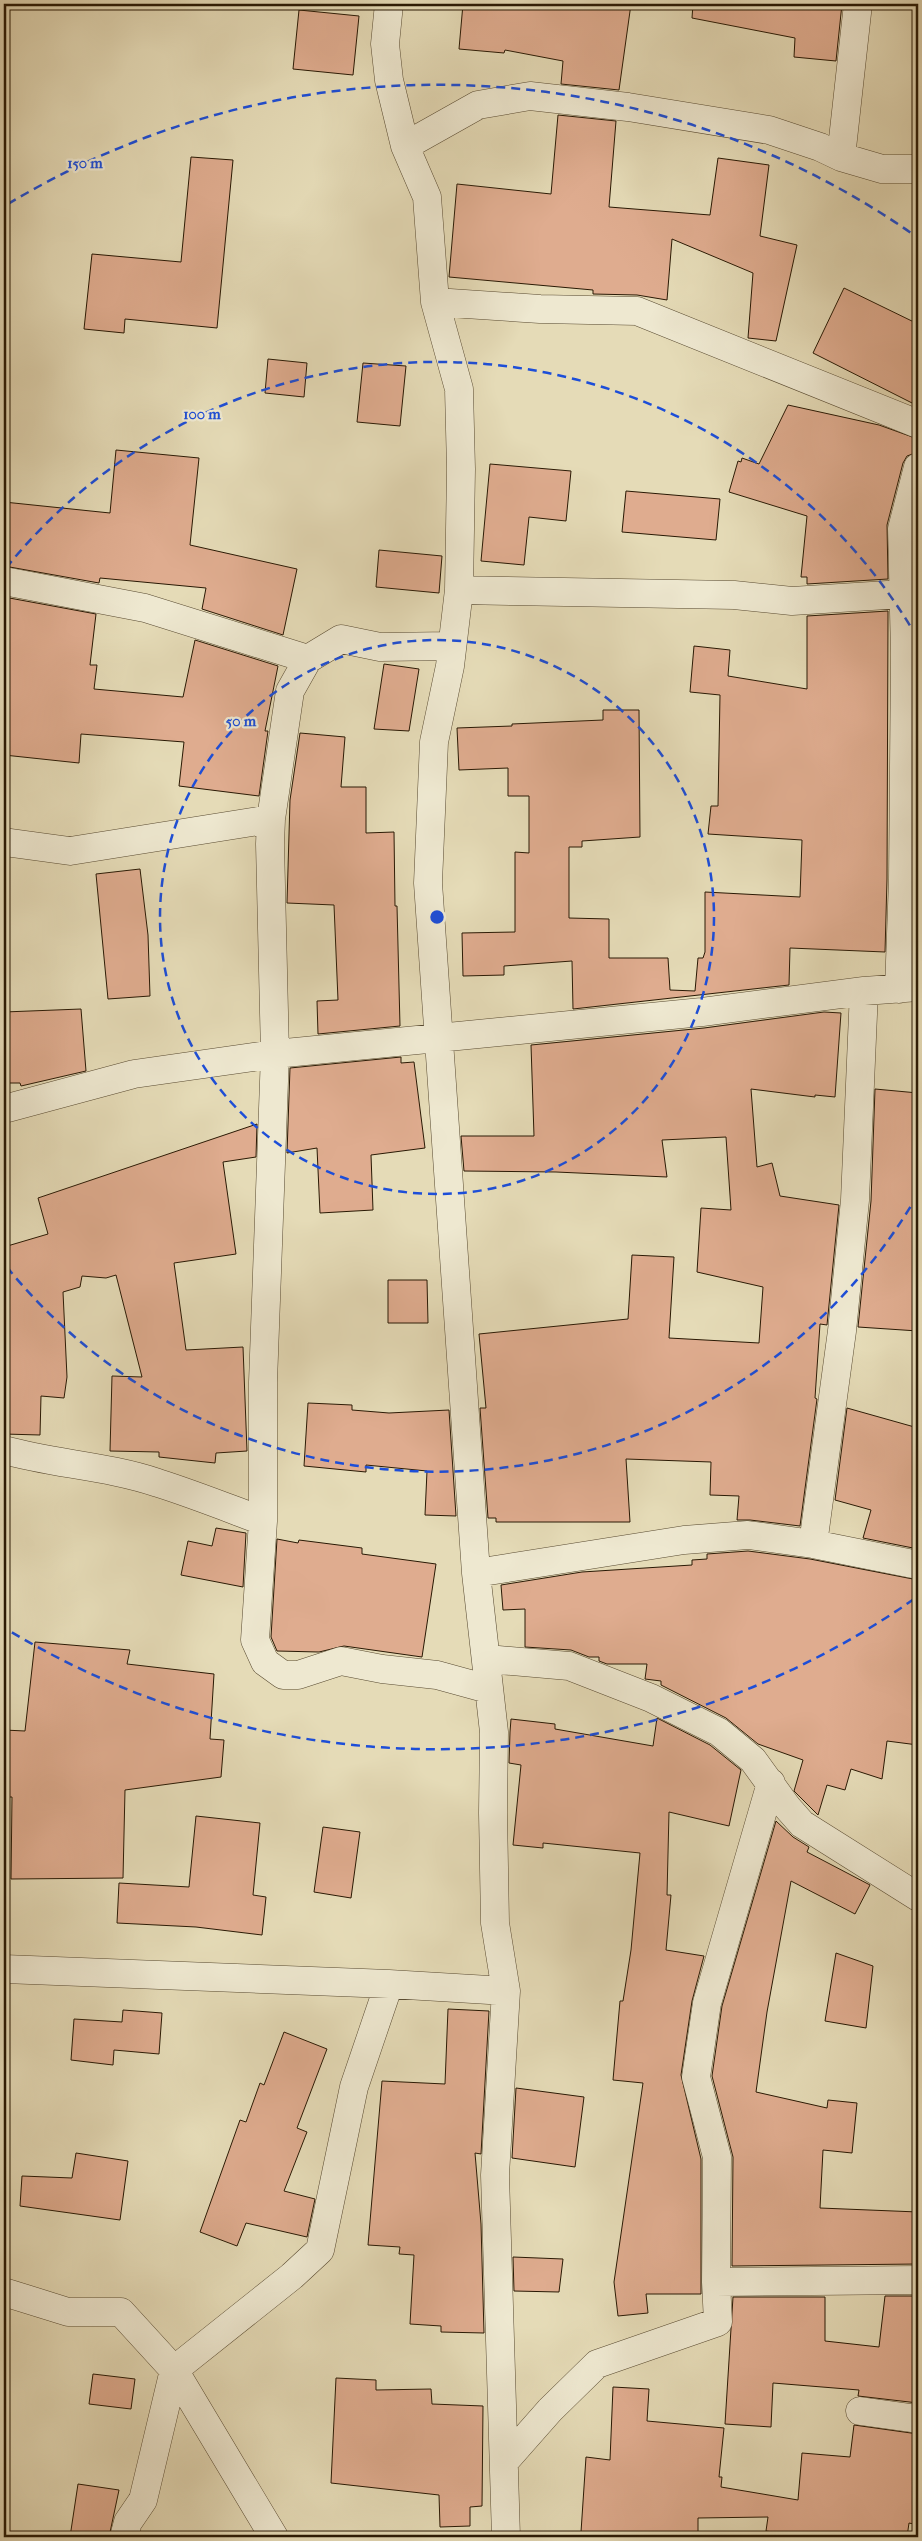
<svg xmlns="http://www.w3.org/2000/svg" width="922" height="2541" font-family="'IM FELL French Canon',serif">
	<rect width="100%" height="100%" fill="#e5dbb7"/>
	<filter id="stains"><feTurbulence type="fractalNoise" baseFrequency=".004" numOctaves="4"/><feColorMatrix values="0 0 0 0 .2 0 0 0 0 .09 0 0 0 0 .02 0 0 0 .5 -.17"/></filter>
	<radialGradient id="worn" r=".72"><stop offset=".6" stop-color="#630" stop-opacity="0"/><stop offset="1" stop-color="#630" stop-opacity=".3"/></radialGradient>
	<!-- building -->
	<path fill="#dfac8f" stroke="#291904" d="M463,4H631L619,90L561,84L563,61L505,50L504,53L459,49Z
		M693,4H842L836,61L794,57L795,38L692,18Z
		M299,10L359,16L353,75L293,69Z
		M558,115L616,121L609,207L710,215L718,158L769,165L760,236L797,245L776,341L748,338L753,273L672,239L667,300L637,295L593,294V290L449,277L457,184L551,194Z
		M191,157L233,160L217,328L125,319L124,333L84,329L92,254L181,262Z
		M844,288L918,324V406L813,353Z
		M268,359L307,363L304,397L265,393Z
		M363,363L406,366L400,426L357,422Z
		M788,405L879,425L918,439V452L907,456L903,463L887,525L888,579L807,584V577H801L807,516L729,492L738,461L741,462L742,458L759,464Z
		M116,450L199,458L190,545L297,569L283,635L202,609L206,588L100,578L99,583L4,566V502L110,513Z
		M490,464L571,471L566,521L529,517L524,565L481,561Z
		M626,491L720,499L716,540L622,532Z
		M379,550L442,556L439,593L376,587Z
		M4,597L96,614L90,665H97L94,689L183,697L195,640L278,666L265,731H268L259,796L179,786L184,742L81,734L79,763L4,755Z
		M888,611L887,879L885,952L790,948L789,985L573,1009L572,961L504,966V975L463,976L462,933L515,932V852L529,853V796H508V768L459,770L457,728L512,726V724L603,720V710H639L640,837L582,841V847H569V918L609,919V958H668L670,990L695,991L698,958H703L705,952V892L800,897L802,840L708,834L711,806H718L720,695L690,692L694,646L730,650L728,676L807,689V616Z
		M384,664L419,669L409,731L374,729Z
		M300,733L345,737L341,787H366V833L394,832L395,906H397L400,1026L318,1034L317,1001L338,1000L334,905L287,903L290,800Z
		M140,869L148,935L150,996L108,999L96,874Z
		M81,1009L86,1071L21,1086L20,1083H4V1012Z
		M824,1012L841,1013L835,1097L815,1095V1097L751,1089L757,1167L772,1163L780,1196L839,1205L827,1325L820,1324L815,1398L817,1399L800,1526L750,1520H737L739,1496L710,1495L711,1462L626,1459L630,1522H496V1518H488L480,1408H486L479,1334L628,1319L632,1255L674,1257L669,1338L759,1343L763,1287L697,1272L701,1208L731,1210L726,1137L662,1140L667,1177L556,1172L464,1171L461,1136H534L531,1045L704,1028Z
		M401,1057V1063L414,1062L425,1148L371,1155L373,1210L320,1213L317,1148L287,1153L290,1068Z
		M875,1089L918,1093V1331L858,1327L871,1201Z
		M257,1124L256,1157L223,1162L236,1254L174,1263L186,1350L243,1347L247,1451L216,1453L215,1463L159,1457V1452L110,1451L112,1376L142,1377L116,1275L106,1278L82,1276L80,1287L63,1292L67,1377L64,1398L41,1396L40,1435L4,1434V1247L48,1234L38,1198Z
		M388,1280H427L428,1323H388Z
		M308,1403L352,1405V1410L389,1413L449,1410L456,1516L425,1515L427,1471L366,1465V1472L304,1466Z
		M847,1408L918,1428V1549L863,1538L871,1510L835,1500Z
		M216,1528L246,1533L243,1587L181,1575L188,1541L212,1546Z
		M277,1539L298,1543L299,1540L362,1548V1554L436,1564L422,1657L344,1646L319,1652L277,1651L271,1637Z
		M748,1551L810,1559L918,1580V1745L887,1741L882,1779L851,1769L845,1790L827,1785L818,1815L794,1791L803,1760L758,1744L726,1718L661,1685V1681L645,1679L647,1664H607L599,1661V1657H589L571,1650L525,1647V1609L503,1610L501,1585L582,1572L692,1565V1560L707,1559V1554Z
		M35,1642L130,1650L127,1664L214,1674L210,1739L224,1740L221,1777L125,1790L123,1878L11,1879L12,1797H4V1730L25,1731Z
		M657,1718L710,1745L741,1770L729,1826L669,1812L667,1895H671L666,1950L704,1956L692,2001L681,2075L701,2159V2294H646L648,2313L618,2316L614,2282L643,2083L613,2080L620,2001H623L631,1950L640,1853L543,1843V1848L513,1845L521,1765L509,1763L510,1732L511,1719L555,1724V1729L653,1746Z
		M196,1816L260,1823L253,1895L266,1897L262,1935L196,1927L117,1923L119,1883L189,1887Z
		M776,1821L793,1837L809,1847L807,1852L870,1885L855,1914L791,1881L767,2012L756,2092L827,2108L828,2100L857,2103L852,2153L823,2150L820,2208L918,2212V2264L732,2266L733,2157L712,2076L722,2006Z
		M323,1827L360,1832L351,1898L314,1892Z
		M836,1953L873,1966L866,2028L825,2021Z
		M448,2009L489,2011L481,2154L475,2153L481,2224L484,2333L441,2332V2326L410,2324L414,2255L399,2254L400,2247L368,2245L382,2081L445,2084Z
		M123,2010L162,2013L159,2054L114,2050L113,2065L71,2060L74,2019L122,2022Z
		M284,2032L327,2049L297,2128L307,2132L284,2191L315,2199L307,2237L246,2223L237,2246L200,2232L240,2120L246,2122L260,2083L264,2085Z
		M516,2088L584,2097L575,2167L512,2158Z
		M76,2153L128,2161L120,2220L20,2206L22,2176L72,2178Z
		M513,2257L563,2259L559,2292L514,2291Z
		M885,2296H918V2403L858,2396L859,2390L773,2383L771,2427L725,2424L733,2297H825V2341L879,2347Z
		M93,2374L135,2379L131,2409L89,2404Z
		M336,2378L376,2380V2390L431,2389L432,2404L483,2406L482,2506L470,2507V2526L440,2527L439,2495L331,2483Z
		M613,2387L649,2389L647,2421L724,2428L719,2477H722L721,2487L798,2500L802,2453L850,2457L854,2425L918,2434V2525L909,2523L907,2537H809L766,2531L768,2517L698,2518V2537H610L581,2532L586,2457L610,2460Z
		M78,2484L119,2490L109,2537H70Z"/>
	<g fill="none" stroke-linecap="round" stroke-linejoin="round">
		<defs>
			<path id="minor" d="M389,4L385,44L389,80L405,146L427,197L435,302L459,389L461,469L459,590L450,666L434,742L428,883L476,1573L494,1732L493,1813L495,1923L506,1991L495,2175L506,2537
				M405,146L478,105L530,96L628,107L769,130L820,147L841,157L882,169H918
				M841,157L858,4
				M435,302L540,309L637,311L918,424
				M4,581L145,608L308,659
				M459,590L734,595L792,601L903,594
				M4,842L70,851L271,819
				M899,989L903,879L905,653L902,529L918,467
				M4,1109L134,1074L275,1054L270,844L271,819L290,691L308,659L341,639L380,647L451,646
				M4,1450C54,1464 108,1466 158,1483C193,1494 228,1508 263,1521
				M813,1544L842,1331L855,1200L864,991
				M476,1573L684,1540L748,1535L813,1544L918,1565
				M487,1659L569,1666L651,1698L719,1732L753,1760L787,1807L802,1824L918,1897
				M488,1689L437,1675L382,1669L341,1661L298,1675H283L265,1662L255,1640L263,1521V1382L275,1054L702,1012L864,991L918,987
				M4,1969L389,1984L506,1991
				M716,2282L918,2280
				M4,2292L68,2312H121L174,2370L274,2537
				M860,2411L918,2419
				M505,2461L550,2410L597,2364L718,2322L716,2282L717,2157L696,2077L707,2003L771,1783
				M124,2537L128,2522L143,2500L174,2370L292,2276L320,2250L354,2087L389,1984"/>
		</defs>
		<!-- minor casing -->
		<use href="#minor" stroke="#584a31" stroke-width="29"/>
		<!-- minor -->
		<use href="#minor" stroke="#eee8d0" stroke-width="28"/>
	</g>
	<!-- distance rings -->
	<g fill="none" stroke="#1d4ed8" stroke-width="2.5" stroke-dasharray="9 6">
		<circle cx="437" cy="917" r="277"/>
		<path d="M918 1194A555 555 0 0 1 6 1266M6 568A555 555 0 0 1 918 639"/>
		<path d="M914 1599A832 832 0 0 1 8 1630M8 204A832 832 0 0 1 914 235"/>
	</g>
	<circle cx="437" cy="917" r="8" fill="#1d4ed8" stroke="#eee8d0" stroke-width="2.5"/>
	<g font-size="15" text-anchor="middle" font-weight="bold" fill="#1d4ed8" stroke="#eee8d0" stroke-width="4.5" stroke-linejoin="round" paint-order="stroke">
		<text x="85" y="168">150 m</text>
		<text x="202" y="419">100 m</text>
		<text x="241" y="726">50 m</text>
	</g>
	<!-- margin -->
	<rect width="922" height="2541" fill="none" stroke="#e5dbb7" stroke-width="20"/>
	<rect x="5" y="5" width="912" height="2531" fill="none" stroke="#291904" stroke-width="2.5"/>
	<rect x="10" y="10" width="902" height="2521" fill="none" stroke="#291904"/>
	<rect width="100%" height="100%" filter="url(#stains)"/>
	<rect width="100%" height="100%" fill="url(#worn)"/>
</svg>
